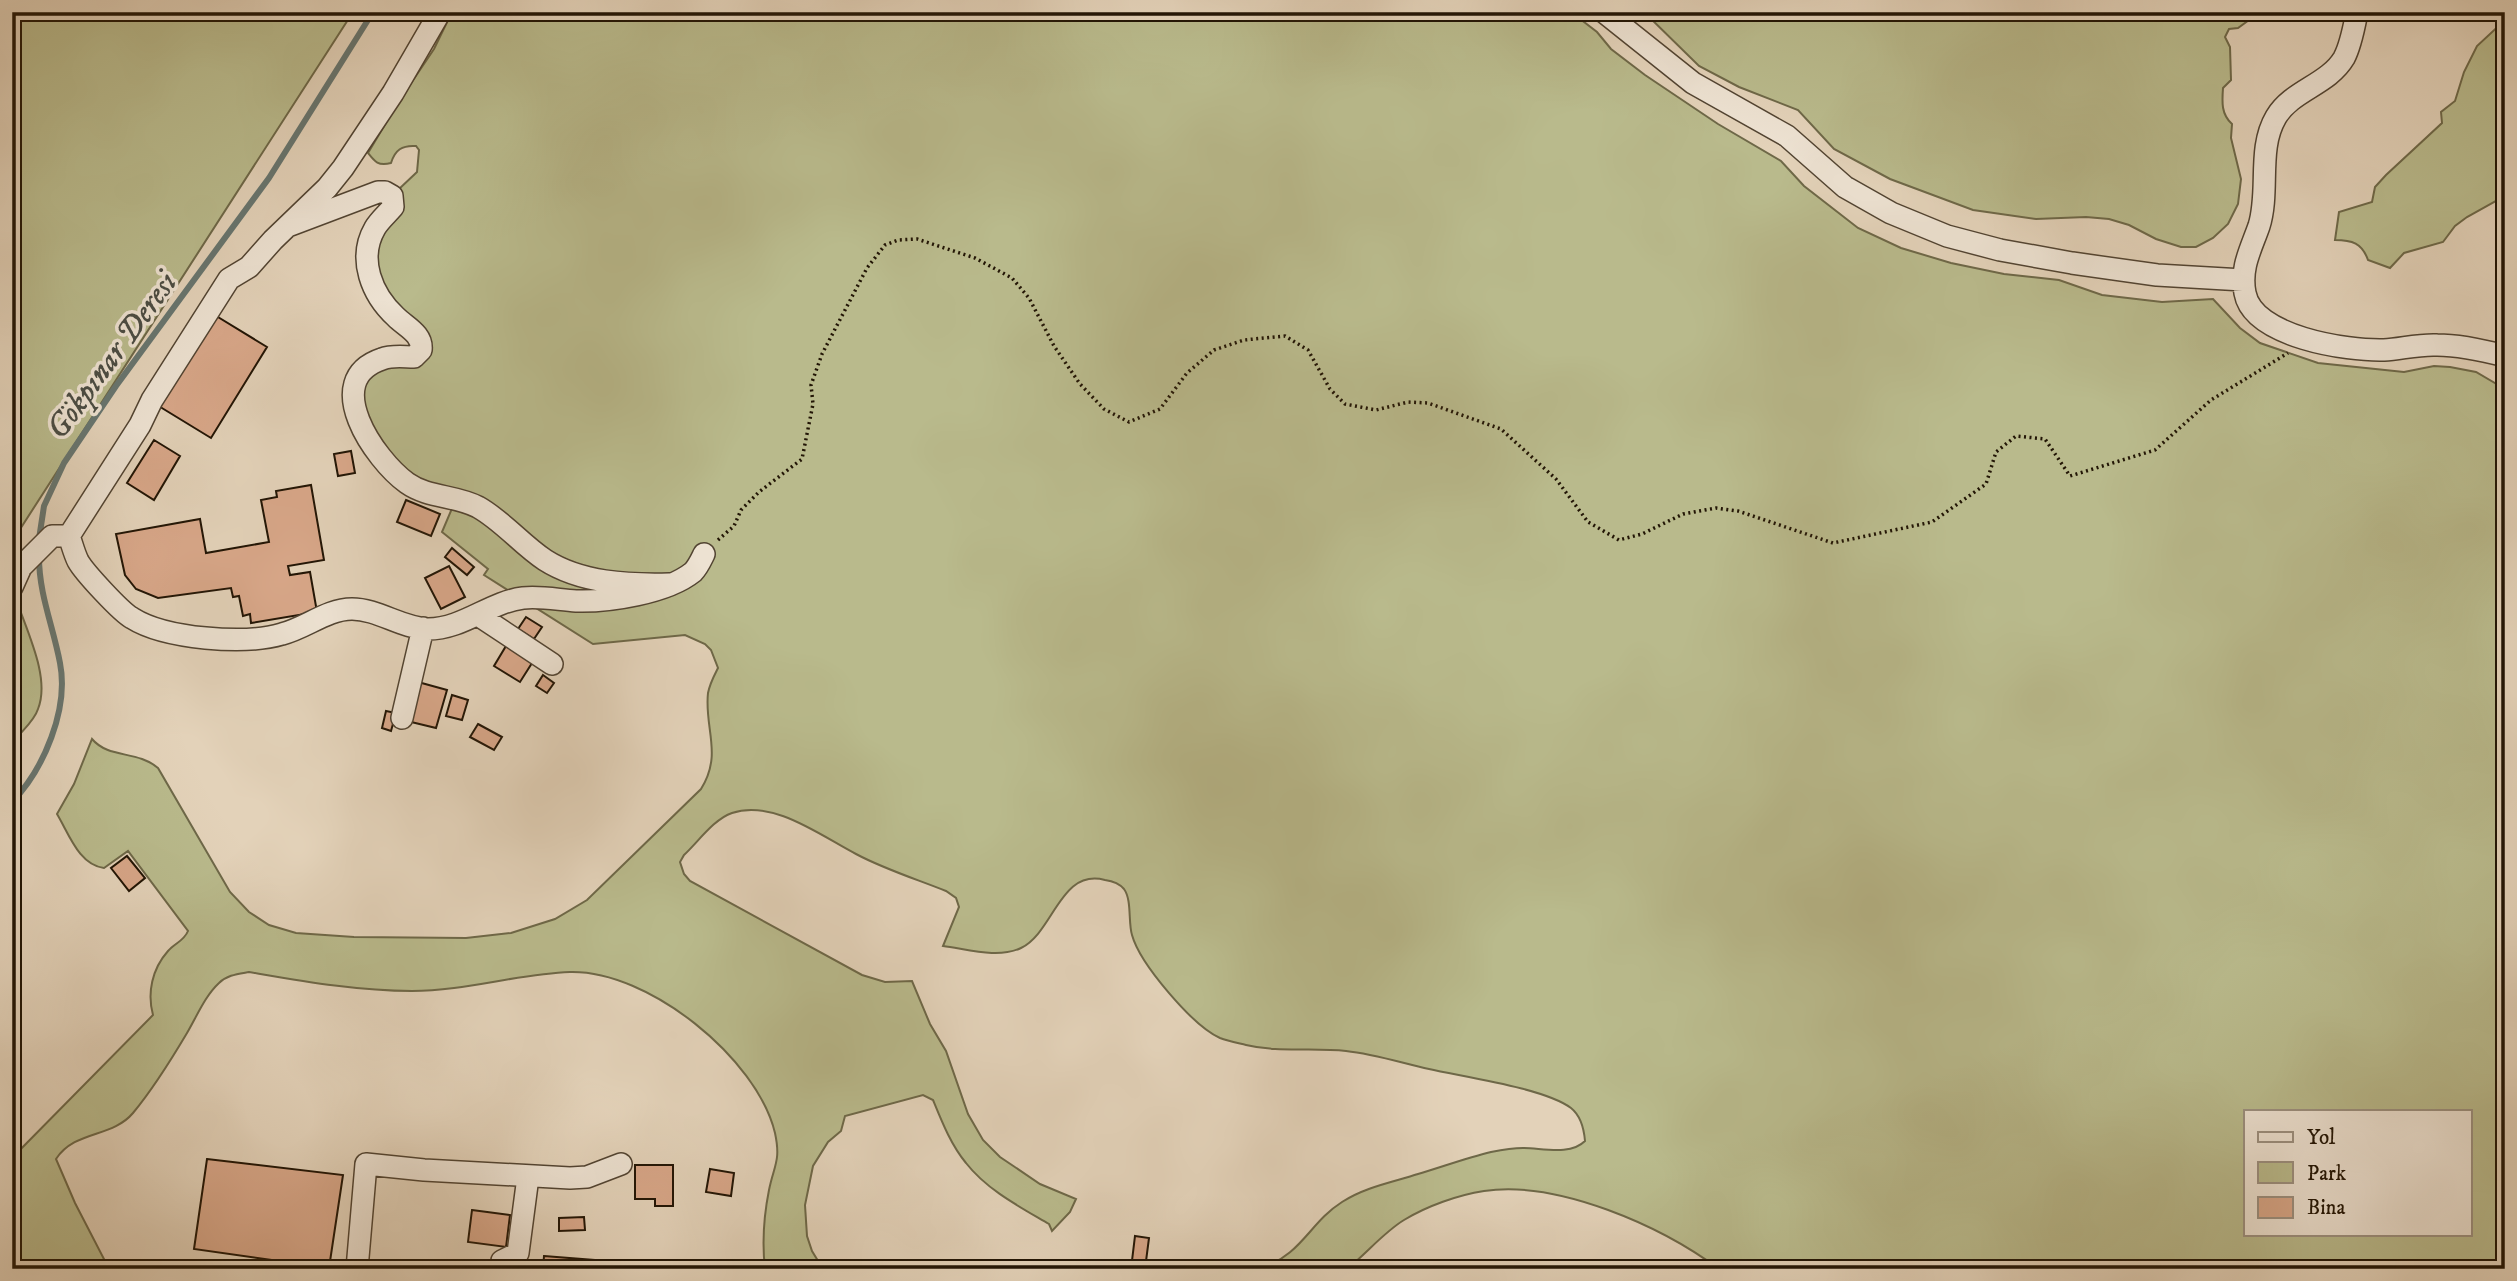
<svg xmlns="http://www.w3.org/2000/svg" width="2517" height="1281" font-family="'IM FELL DW Pica',serif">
	<rect width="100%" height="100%" fill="#e3d2b9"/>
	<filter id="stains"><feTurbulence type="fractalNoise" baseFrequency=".00286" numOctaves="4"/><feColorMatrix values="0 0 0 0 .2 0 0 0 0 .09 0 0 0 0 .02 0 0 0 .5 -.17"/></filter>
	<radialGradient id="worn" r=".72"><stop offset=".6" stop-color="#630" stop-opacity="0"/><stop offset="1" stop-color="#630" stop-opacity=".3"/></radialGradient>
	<!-- green -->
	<path fill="#b9ba8c" stroke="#6e6848" stroke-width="2" fill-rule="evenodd" d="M12,12H353L15,537L12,536Z
		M452,12H1571L1597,32L1611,49L1645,75L1718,124L1781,161L1804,186L1858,228L1901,248L1951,263L2004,274L2059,280L2102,295L2162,302L2213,299L2240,328L2260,343L2318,363L2404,372L2434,366L2450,367L2476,372L2505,389V1269H1719C1661,1226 1558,1180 1484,1191C1458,1195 1427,1206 1404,1220C1384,1232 1366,1254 1347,1269H1260C1303,1254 1309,1223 1342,1202C1365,1187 1393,1182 1418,1174C1442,1167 1466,1158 1491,1152C1501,1150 1513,1148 1523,1148C1542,1148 1570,1156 1585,1141C1584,1129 1581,1116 1571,1108C1544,1088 1464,1077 1429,1069C1402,1063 1374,1054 1346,1051C1313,1047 1279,1053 1246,1045C1238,1043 1228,1041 1220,1038C1193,1026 1140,964 1132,935C1128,922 1132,900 1124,889C1119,883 1112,881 1105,880C1060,868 1054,932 1021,948C998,959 967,949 943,946L959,907L956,898L946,891C916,879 884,869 856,854C821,836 773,799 732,813C714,819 698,842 684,855L680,862L684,874L690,881L862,975L885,982L912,981L930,1024L946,1051L968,1114L983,1140L1000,1157L1040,1184L1076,1199L1070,1212L1052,1231L1049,1224C1020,1207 987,1190 966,1163C951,1145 942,1122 933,1100L923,1095L845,1116L841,1131L828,1142L813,1166L805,1205L807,1236L812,1251L823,1269H765C762,1243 764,1215 769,1190C774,1165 781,1161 775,1133C757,1058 648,970 570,972C517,974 465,991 412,991C357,991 302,981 249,972C238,974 227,975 219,983C205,996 197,1016 187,1033C171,1060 153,1089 133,1113C112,1138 75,1130 56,1159L75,1203L105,1261L106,1269H12V1158L153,1015C147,993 152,969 168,951C175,943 184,941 188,931L128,851L104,868C79,865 69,834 57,814L74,784L92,739C109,759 137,750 158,768L230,892L249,912L269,925L296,933L354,937L466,938L511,933L555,919L587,900L701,789C723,754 704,728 708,693C710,683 714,676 718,668L711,650L705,644L685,635L593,644L484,575L488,569L442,532L456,499L432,494L367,436L358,378L419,354L368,274L393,207L402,192L399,189L417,172L419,150L416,146C402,145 395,150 391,163C378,166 375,162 368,153L399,101L434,49ZM2246,1111H2470V1234H2246Z
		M1644,12H2260L2238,28L2229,29L2225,37L2230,47L2231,80L2223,88C2222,102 2221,114 2232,124L2231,138L2241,179L2238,204L2228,224L2213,238L2196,247H2181L2156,239L2129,225L2109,219L2086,217L2036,219L1973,210L1890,179L1834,149L1798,110L1739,87L1699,66Z
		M2505,20V196L2467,217L2455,226L2443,242L2404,253L2390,268L2368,260C2362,243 2352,240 2335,240L2339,212L2372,202L2375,187L2386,175L2442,123L2441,112L2455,101L2464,72L2477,46Z
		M12,586C21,621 52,674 38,709C34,722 20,732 12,744Z"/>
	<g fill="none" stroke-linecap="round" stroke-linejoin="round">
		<!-- stream -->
		<path stroke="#687670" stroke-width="6" d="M39,539L44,506L64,463L116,386L269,178L373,12
			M12,802C44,769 69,709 60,663C53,626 39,594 39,557"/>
	</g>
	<!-- building -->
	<path fill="#d8a789" stroke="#221505" stroke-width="2" d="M213,314L267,347L211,438L157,405Z
		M154,440L180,456L154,500L127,483Z
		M351,451L355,473L338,476L334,454Z
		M311,485L324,560L288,566L290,575L310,572L317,612L251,623L250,614L243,616L239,596L233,597L231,588L158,598L136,589L125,575L116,534L200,519L206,553L269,542L261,500L277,497L276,491Z
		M406,500L440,514L431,536L397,522Z
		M452,548L474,567L467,575L445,557Z
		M449,566L465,597L441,609L425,578Z
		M526,617L542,627L534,639L518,629Z
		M506,646L532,663L520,682L494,666Z
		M543,675L554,683L547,693L536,686Z
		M418,682L447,690L436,728L407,721Z
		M452,695L468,700L462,720L446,716Z
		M386,711L396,713L391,731L382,728Z
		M478,724L502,737L494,750L470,737Z
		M127,856L145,878L129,891L111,868Z
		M207,1159L343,1175L329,1268L194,1249Z
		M635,1165H673V1206H655V1199H635Z
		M710,1169L734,1173L731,1196L706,1192Z
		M472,1210L510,1215L506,1247L468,1242Z
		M584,1217L585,1230L559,1231V1218Z
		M1135,1236L1149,1238L1145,1269H1131Z
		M544,1256L594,1260L593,1269H543Z
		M291,1262L329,1268V1269H291Z"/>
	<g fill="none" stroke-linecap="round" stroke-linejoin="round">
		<defs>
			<path id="minor" d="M1604,12L1693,83L1787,136L1845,187L1891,213L1947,236L2000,250L2072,263L2157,275L2243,280
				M2357,12C2354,27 2351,45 2344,58C2328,85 2292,90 2276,117C2257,149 2270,191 2259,226C2251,249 2240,268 2245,293C2253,337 2347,351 2384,350C2401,349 2419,344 2437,345C2460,345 2482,350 2505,356
				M288,226L378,192H385L392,196L393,207C387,214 379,221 375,228C357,259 372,295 396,317C406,327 423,334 421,350L414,357C404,357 392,355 382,359C319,380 375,460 407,483C428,498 455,495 478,507C503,521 521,544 545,560C581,583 628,585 669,584
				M69,536C72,544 74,553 78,561C84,572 121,612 132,618C165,639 245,645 282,634C306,628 327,609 352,609C378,609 401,628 428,629C463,629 490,602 523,598C541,596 559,600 576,601C609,602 667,593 693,572C698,567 701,560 704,554
				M12,587L21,567L52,536H69L140,425L152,400L229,279L249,267L273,240L327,188L343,168L393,93L440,12
				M478,615L552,664
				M402,718L423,628
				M357,1269L366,1164L424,1170L570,1178L587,1177L621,1164
				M501,1269L502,1261L518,1253L528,1177"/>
		</defs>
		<!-- minor casing -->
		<use href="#minor" stroke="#524432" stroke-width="24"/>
		<!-- path -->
		<path stroke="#221505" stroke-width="3.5" stroke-dasharray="2 3.5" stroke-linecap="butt" d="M718,540L734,526L741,510L759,492L802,459L813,404L811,385L822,354L867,268L885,245L898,240L917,239L975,258L1012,278L1029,298L1054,346L1080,384L1104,409L1129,422L1160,409L1187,373L1214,350L1244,340L1285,336L1308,350L1330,389L1345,404L1376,410L1408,402L1428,403L1501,429L1556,479L1588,522L1619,540L1642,534L1683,514L1716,508L1738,511L1833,543L1932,522L1986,484L1996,452L2016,436L2045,439L2070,476L2155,450L2211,400L2288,353"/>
		<!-- minor -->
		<use href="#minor" stroke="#ede2d2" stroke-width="21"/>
	</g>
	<g text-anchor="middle" stroke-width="7" stroke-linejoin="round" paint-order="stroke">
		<!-- water labels -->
		<g font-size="32" font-style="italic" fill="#4b4d44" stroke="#ede2d2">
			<text transform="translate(111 355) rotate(-54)" y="11">Gökpınar Deresi</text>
		</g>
	</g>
	<!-- margin -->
	<rect width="2517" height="1281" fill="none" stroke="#e3d2b9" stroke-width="42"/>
	<rect x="14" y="14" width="2489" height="1253" fill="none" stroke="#221505" stroke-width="3.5"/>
	<rect x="21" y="21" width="2475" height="1239" fill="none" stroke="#221505" stroke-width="2"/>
	<!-- legend -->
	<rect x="2244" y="1110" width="228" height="126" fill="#ede2d2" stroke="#9c9080" stroke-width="2"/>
	<rect x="2258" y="1132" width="35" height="10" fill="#ede2d2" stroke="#9c9080" stroke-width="2"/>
	<text x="2307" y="1144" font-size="21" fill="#221505">Yol</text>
	<rect x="2258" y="1162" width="35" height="21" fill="#b9ba8c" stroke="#9c9080" stroke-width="2"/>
	<text x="2307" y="1180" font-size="21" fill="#221505">Park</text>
	<rect x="2258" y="1197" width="35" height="21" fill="#d8a789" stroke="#9c9080" stroke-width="2"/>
	<text x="2307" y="1214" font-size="21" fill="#221505">Bina</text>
	<rect width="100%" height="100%" filter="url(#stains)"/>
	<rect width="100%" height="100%" fill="url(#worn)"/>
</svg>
